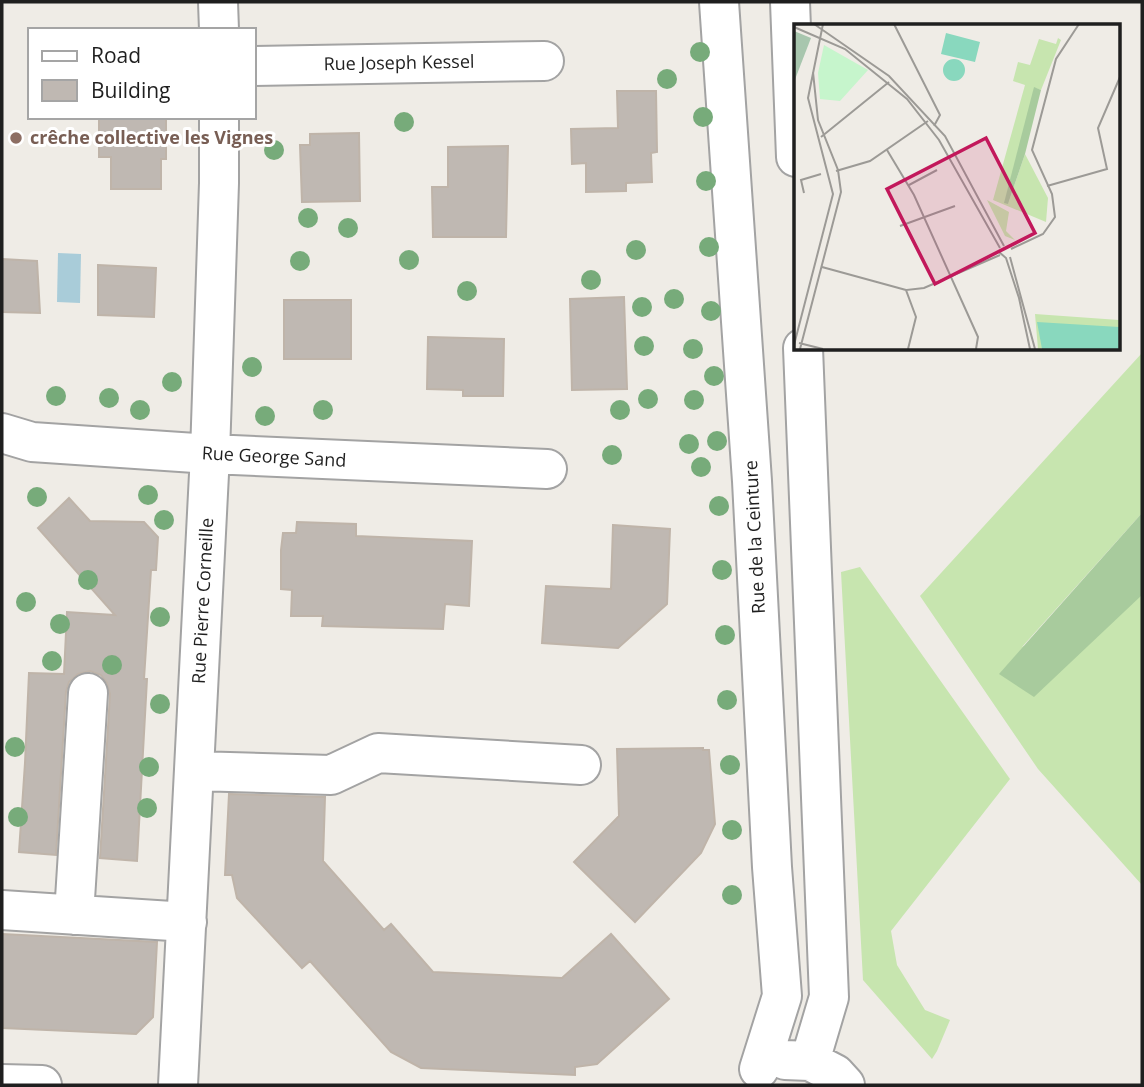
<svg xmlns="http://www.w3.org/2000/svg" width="1144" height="1087" font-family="'Open Sans',sans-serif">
	<rect width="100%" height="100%" fill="#efece6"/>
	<!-- grass -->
	<path fill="#c7e5af" d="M1142,353V513L1022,647L1142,593V885L1038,769L920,596Z
		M860,567L1010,779L891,931L897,965L925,1010L950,1020L937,1051L932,1059L863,980L841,572Z"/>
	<!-- forest -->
	<path fill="#a8cb9d" d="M1142,513V595L1034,697L999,674Z"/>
	<!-- water -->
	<path fill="#a9ccd9" d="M58,253L81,254L80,303L57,302Z"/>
	<!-- building -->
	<path fill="#bfb8b2" stroke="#bfb4a9" stroke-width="2" d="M617,91H656L657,152L651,153L652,182L626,183V191L586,192V163L572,164L571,129L618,128Z
		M99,117H166V159H161V189H111V157H99Z
		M359,133L360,201L302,202L300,145H310V134Z
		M508,146L506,237H433L432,187H448V147Z
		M2,259L37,261L40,313L2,312Z
		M98,265L156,268L154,317L98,315Z
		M624,297L627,389L572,390L570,299Z
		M284,300H351V359H284Z
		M428,337L504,339L503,396H463V390L427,389Z
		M69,498L90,521L144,522L158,537L156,570H151L144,679H147L137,861L100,858L110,694L107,683L101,675L90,671L78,674L69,682L66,692L56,855L19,852L25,763L29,673L64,674L67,612L115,615L38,528Z
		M297,522L356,524V536L472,541L469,606L445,604L443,629L322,626L323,616H291L292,590L281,589V550L283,533H296Z
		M613,525L670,529L667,604L618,648L542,643L546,586L611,589Z
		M703,748V750H709L715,824L701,853L635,922L574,862L619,816L617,749Z
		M229,794L325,797L323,861L384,930L391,924L433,972L562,978L611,934L669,999L597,1064L575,1067V1075L421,1068L391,1052L310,961L302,968L237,898L232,875H225Z
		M2,934L157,942L153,1017L136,1034L3,1028Z"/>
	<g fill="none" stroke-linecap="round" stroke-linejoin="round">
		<defs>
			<path id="minor" d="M218,2L219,30
				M719,2L752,481L772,867L782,996L759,1069
				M790,2L796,157
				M254,66L544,61
				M803,348L829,997L810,1061
				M2,433L32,442L210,454L547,469
				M194,771L331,775L378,753L581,765
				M2,910L187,922
				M74,915L88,693
				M785,1060L810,1061L835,1074L845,1085
				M2,1084L42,1085
				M178,1085L210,454L219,183V117"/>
		</defs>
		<!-- minor casing -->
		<use href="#minor" stroke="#a3a3a3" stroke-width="42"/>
		<!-- minor -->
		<use href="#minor" stroke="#fff" stroke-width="38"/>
	</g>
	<!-- trees -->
	<g fill="#77ab7a">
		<circle cx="700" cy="52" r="10"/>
		<circle cx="667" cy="79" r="10"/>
		<circle cx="703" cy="117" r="10"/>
		<circle cx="404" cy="122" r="10"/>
		<circle cx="274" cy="150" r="10"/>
		<circle cx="706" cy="181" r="10"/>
		<circle cx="308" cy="218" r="10"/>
		<circle cx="348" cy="228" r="10"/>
		<circle cx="709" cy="247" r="10"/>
		<circle cx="636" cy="250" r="10"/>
		<circle cx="409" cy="260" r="10"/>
		<circle cx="300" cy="261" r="10"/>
		<circle cx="591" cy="280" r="10"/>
		<circle cx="467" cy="291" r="10"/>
		<circle cx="674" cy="299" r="10"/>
		<circle cx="642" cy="307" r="10"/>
		<circle cx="711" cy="311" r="10"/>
		<circle cx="644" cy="346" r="10"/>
		<circle cx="693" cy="349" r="10"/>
		<circle cx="252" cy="367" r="10"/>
		<circle cx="714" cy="376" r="10"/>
		<circle cx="172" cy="382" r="10"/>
		<circle cx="56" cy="396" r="10"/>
		<circle cx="109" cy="398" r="10"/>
		<circle cx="648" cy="399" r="10"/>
		<circle cx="694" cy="400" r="10"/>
		<circle cx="140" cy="410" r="10"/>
		<circle cx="323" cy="410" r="10"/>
		<circle cx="620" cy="410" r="10"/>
		<circle cx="265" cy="416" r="10"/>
		<circle cx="717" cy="441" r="10"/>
		<circle cx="689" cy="444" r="10"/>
		<circle cx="612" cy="455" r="10"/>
		<circle cx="701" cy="467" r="10"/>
		<circle cx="148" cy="495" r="10"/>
		<circle cx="37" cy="497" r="10"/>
		<circle cx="719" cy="506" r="10"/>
		<circle cx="164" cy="520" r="10"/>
		<circle cx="722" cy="570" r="10"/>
		<circle cx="88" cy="580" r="10"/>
		<circle cx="26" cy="602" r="10"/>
		<circle cx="160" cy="617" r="10"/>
		<circle cx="60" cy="624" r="10"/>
		<circle cx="725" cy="635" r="10"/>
		<circle cx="52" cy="661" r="10"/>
		<circle cx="112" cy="665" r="10"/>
		<circle cx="727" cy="700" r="10"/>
		<circle cx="160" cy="704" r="10"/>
		<circle cx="15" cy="747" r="10"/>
		<circle cx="730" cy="765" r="10"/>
		<circle cx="149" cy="767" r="10"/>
		<circle cx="147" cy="808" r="10"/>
		<circle cx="18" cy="817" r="10"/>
		<circle cx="732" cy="830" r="10"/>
		<circle cx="732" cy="895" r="10"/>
	</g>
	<!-- markers -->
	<circle fill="#8d6e63" stroke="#fff" stroke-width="2.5" cx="16" cy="138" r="7"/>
	<g text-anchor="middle" stroke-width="6" stroke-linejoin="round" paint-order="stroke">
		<!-- street labels -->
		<g font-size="18" fill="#1f1f1f" stroke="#fff">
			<text transform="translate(399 63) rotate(-1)" y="6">Rue Joseph Kessel</text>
			<text transform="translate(274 457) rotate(3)" y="6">Rue George Sand</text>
			<text transform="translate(755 537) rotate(-93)" y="6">Rue de la Ceinture</text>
			<text transform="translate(203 601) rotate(-87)" y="6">Rue Pierre Corneille</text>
		</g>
		<!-- education labels -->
		<g font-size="18" font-weight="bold" fill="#785e54" stroke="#fff" text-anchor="start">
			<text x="30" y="144">crêche collective les Vignes</text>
		</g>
	</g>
	<!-- overview -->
	<g transform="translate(794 24)">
		<rect width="326" height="326" fill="#efece6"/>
		<path d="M264,14L267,16L247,66L241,64L214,180L231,130L254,174L252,198L199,176L231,61L219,57L224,38L236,41L245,15L262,20ZM193,176L215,188L212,207L221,216L211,212ZM241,290L325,296V306L244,325Z" fill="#c7e5af"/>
		<path d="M240,63L247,66L231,130L214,180L210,179Z" fill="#a8cb9d"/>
		<path d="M0,7L17,14L0,58Z" fill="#a8c6ae"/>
		<path d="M30,21L74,46L46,77L26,75L24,49Z" fill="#c6f5cc"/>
		<path d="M152,9L186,18L181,38L147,30ZM149 46a11 11 0 1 1 22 0a11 11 0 1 1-22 0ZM243,298L325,303V325H248Z" fill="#89d8be"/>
		<path fill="none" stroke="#9c9a96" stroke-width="2" d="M6,0H30M20,0L95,52L151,112L210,222M100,0L146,91L140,102M0,3L51,25L113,75L145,116L206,224M27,113L95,58M93,126L120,171L184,313L182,325M42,147L76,137L134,97M115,161L143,146M253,162L313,145L304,104L326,53M10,169L7,156L27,150M106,202L161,182M217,225L249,210L261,193L258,170L238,126L262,35L285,0M205,228L212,234L225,274L236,325M216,233L241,325M28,243L112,266M5,319L29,325M0,321L39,170L14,74L29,0M6,325L47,168L44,146L24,96L19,48M114,325L122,293L112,266L130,264L206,231"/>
		<path fill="#c2185b" fill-opacity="0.15" stroke="#c2185b" stroke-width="3.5" d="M192,114L241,209L141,260L93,165Z"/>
		<rect width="326" height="326" fill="none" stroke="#1f1f1f" stroke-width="3.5"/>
	</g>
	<!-- border -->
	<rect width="1144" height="1087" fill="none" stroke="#1f1f1f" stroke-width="7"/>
	<!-- legend -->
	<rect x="28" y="28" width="228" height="91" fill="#ffffff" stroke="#a5a5a5" stroke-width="2"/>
	<rect x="42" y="51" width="35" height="10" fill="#ffffff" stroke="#a5a5a5" stroke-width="2"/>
	<text x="91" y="63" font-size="21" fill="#1f1f1f">Road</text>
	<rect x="42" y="80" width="35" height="21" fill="#bfb8b2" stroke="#a5a5a5" stroke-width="2"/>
	<text x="91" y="98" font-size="21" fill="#1f1f1f">Building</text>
</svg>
